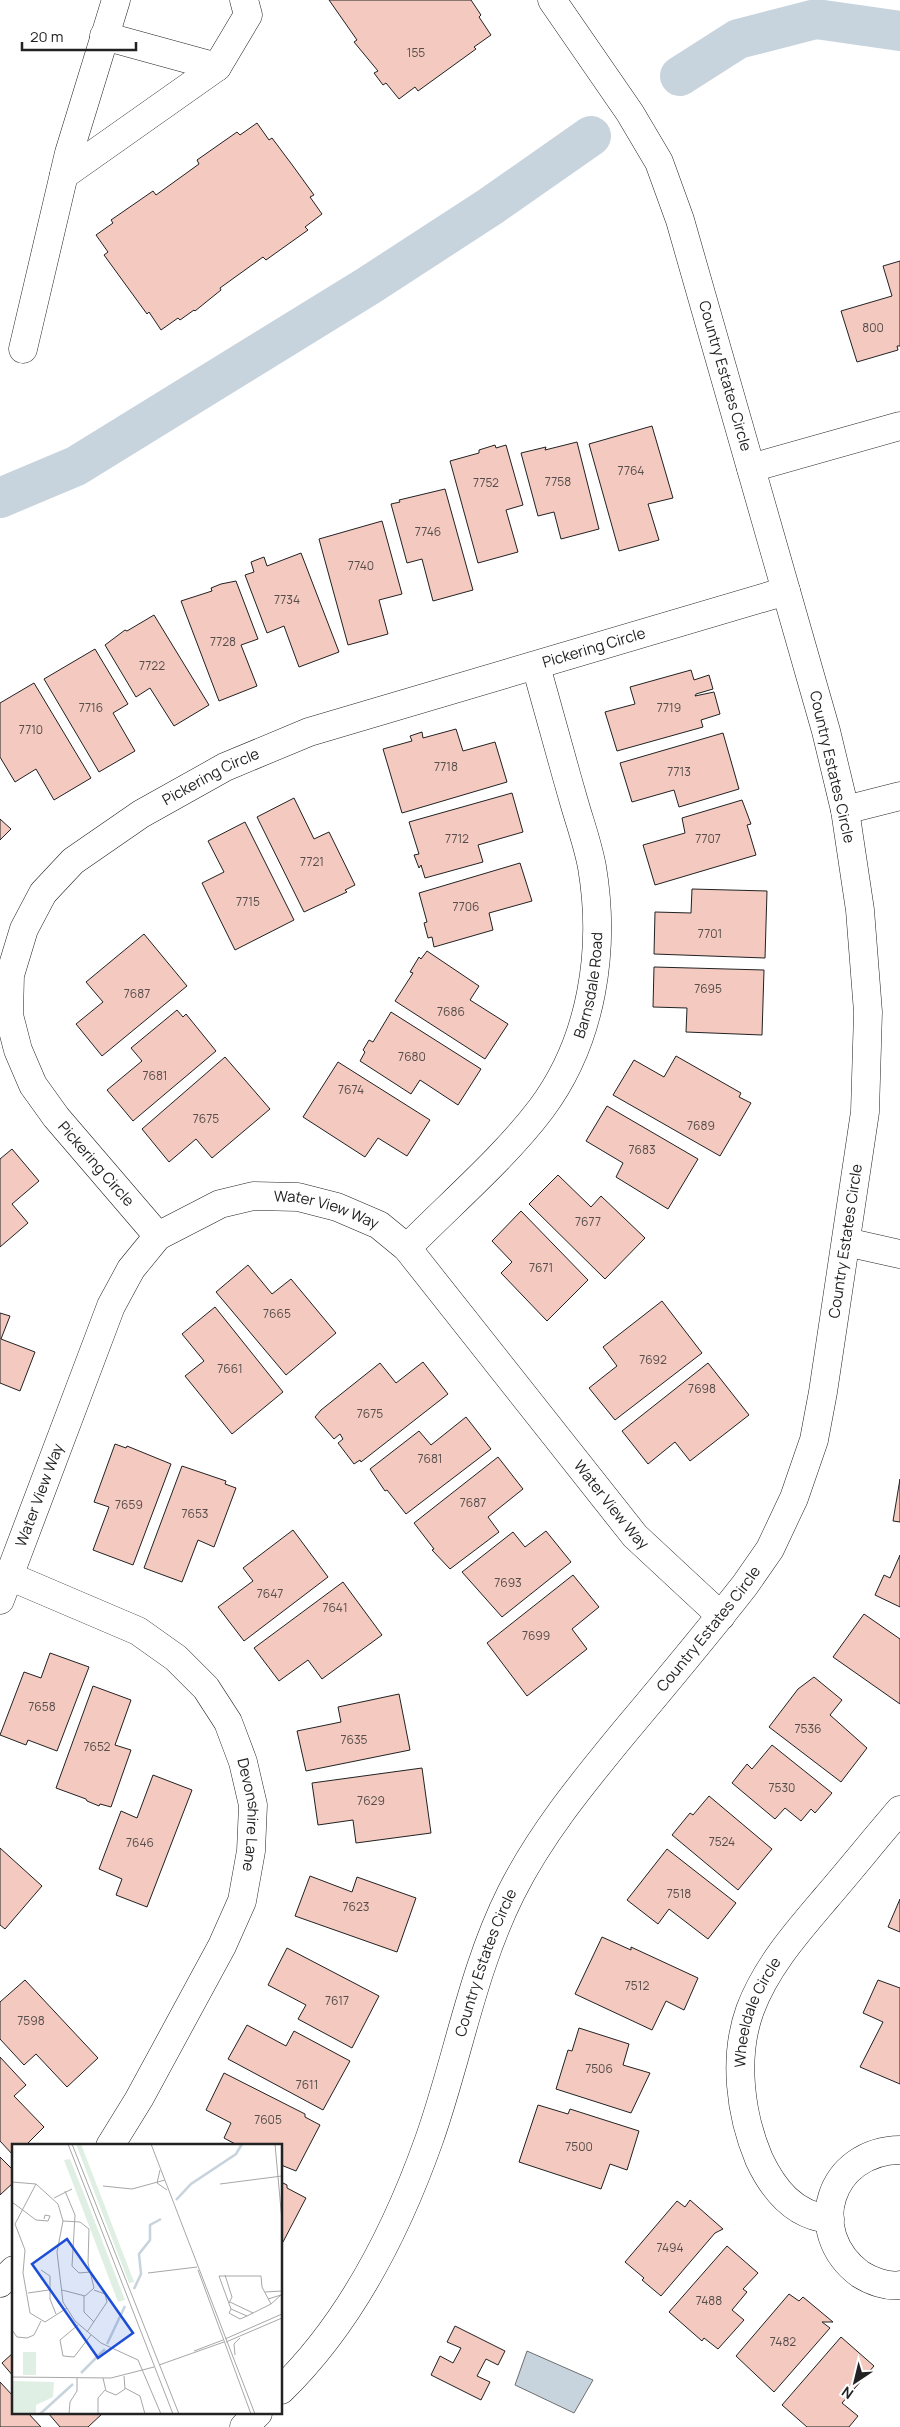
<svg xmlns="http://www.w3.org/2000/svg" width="900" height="2427" font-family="Manrope,sans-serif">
	<rect width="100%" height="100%" fill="#fff"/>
	<!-- water -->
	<path fill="#c7d3dd" stroke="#6f6f6f" d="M527,2351L593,2380L574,2413L515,2385Z"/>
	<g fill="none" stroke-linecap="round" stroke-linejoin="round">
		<!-- canal -->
		<path stroke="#c7d3dd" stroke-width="40" d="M680,76L738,39L816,19L900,31
			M0,498L76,466L368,286L491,206L591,136"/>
	</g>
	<!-- building -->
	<path fill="#f3c9c0" stroke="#222" d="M329,0H471L481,15L479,17L491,35L474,47L476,49L418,91L415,87L399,99L386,83L383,85L374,73L378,71L354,42L357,40Z
		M257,123L269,140L272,138L293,166L314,195L310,197L322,214L305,227L308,230L266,260L263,257L220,288L221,290L195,311L194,310L180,320L178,318L161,330L149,312L147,314L104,255L108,252L96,235L113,223L111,220L153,191L156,195L199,164L197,160L237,132L240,135Z
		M900,261V346H897L898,350L857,362L841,311L892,296L883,266Z
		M652,426L673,498L648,504L659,540L619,551L589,444Z
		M577,442L599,529L561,539L554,512L538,516L521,453L546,447L545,450Z
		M495,445L496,448L506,445L523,505L506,510L518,552L478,563L450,461L479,453V450Z
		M445,489L473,590L433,601L422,559L407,563L391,504L400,502L399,500Z
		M382,521L402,594L379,600L388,634L348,645L319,539Z
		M301,553L339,652L299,667L284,626L267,633L245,575L254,572L251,562L264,557L267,566Z
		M236,581L258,639L241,645L257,686L219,701L181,601L212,591L211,588L221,584Z
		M154,615L209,705L174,726L150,688L136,697L105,645L125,630L127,631Z
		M95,649L128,704L113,713L135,751L99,772L44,679Z
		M691,670L694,680L709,675L713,689L696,694L695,696L714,692L720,714L701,720L703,727L617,751L605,712L635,704L630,687Z
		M34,683L91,778L54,800L36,769L15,782L0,757V703Z
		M456,729L463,751L495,742L507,782L402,813L383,749L412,741L410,736L422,732L423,738Z
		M723,733L739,789L679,807L674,790L632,802L620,763Z
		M512,793L523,832L478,845L483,862L425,878L421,865L419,868L414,855L419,854L409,822Z
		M294,798L314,839L329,832L355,885L345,890L347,892L304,912L257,817Z
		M742,800L751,824L747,825L756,855L655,885L643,845L685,833L682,818Z
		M0,819L11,829L0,840Z
		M245,822L294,920L235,950L202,883L224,872L208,841Z
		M520,863L532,901L489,913L493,930L434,947L432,937L428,938L424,923L427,922L419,893Z
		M692,889L767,891L765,958L654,954L655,912L691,913Z
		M144,934L187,986L102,1056L76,1024L103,1002L86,982Z
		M427,951L479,986L470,1000L508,1024L485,1059L395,1001L413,973L410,972L419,957L421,959Z
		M654,967L764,970L762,1035L686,1032L687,1008L653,1007Z
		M177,1010L183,1017L186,1014L216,1051L133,1121L107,1090L142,1061L131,1048Z
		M391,1012L481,1069L458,1105L420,1080L411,1094L360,1061L365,1052L363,1050L369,1040L373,1042Z
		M676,1056L741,1093L739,1097L751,1103L720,1156L613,1095L634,1060L664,1077Z
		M225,1057L270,1109L212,1158L196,1139L169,1162L142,1129Z
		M338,1062L430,1120L407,1156L378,1138L365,1157L303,1117Z
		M607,1106L698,1159L668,1209L616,1177L623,1163L586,1141Z
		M12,1149L39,1181L12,1204L28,1223L0,1247V1159Z
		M558,1175L591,1207L601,1196L645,1238L605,1279L529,1204Z
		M521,1211L588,1280L547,1321L501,1273L512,1262L492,1241Z
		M248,1265L272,1294L291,1279L336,1333L286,1375L216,1292Z
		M662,1301L702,1353L615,1420L589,1388L617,1366L603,1347Z
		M215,1307L283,1392L232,1434L185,1376L204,1361L182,1334Z
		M0,1313L10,1316L1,1339L35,1352L20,1391L0,1383Z
		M423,1362L448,1394L361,1462L360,1460L354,1464L338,1443L343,1439L340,1434L334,1439L315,1417L321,1410L380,1363L396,1383Z
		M708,1363L749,1415L690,1461L675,1442L648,1464L622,1431Z
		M466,1417L491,1449L406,1514L387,1490L385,1491L370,1469L419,1431L431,1445Z
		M115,1444L126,1448L127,1446L171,1464L133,1565L93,1550L109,1507L94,1502Z
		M498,1457L523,1489L488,1517L499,1532L450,1569L432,1550L434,1549L414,1523Z
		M182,1466L226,1481L225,1484L236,1488L214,1547L198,1540L182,1582L144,1568Z
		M900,1479V1522L893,1521Z
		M293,1530L328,1577L244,1641L218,1607L253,1581L243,1568Z
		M546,1531L571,1562L502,1617L462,1572L513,1532L525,1547Z
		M900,1555V1607L875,1595L884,1575L890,1578Z
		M573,1575L599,1607L572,1629L587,1649L527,1696L487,1643Z
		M343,1582L382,1635L322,1679L308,1660L279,1681L254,1648Z
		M864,1614L900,1639V1704L833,1657Z
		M50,1653L89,1667L57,1751L28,1740L26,1745L0,1735L24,1672L41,1678Z
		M814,1677L842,1700L830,1715L867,1748L841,1782L769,1727L798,1689Z
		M93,1686L131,1700L115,1745L131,1750L111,1807L100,1804L99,1806L87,1801L86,1799L56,1788Z
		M399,1694L410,1750L306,1771L297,1731L341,1722L338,1707Z
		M772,1745L832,1793L815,1813L811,1809L801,1821L785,1808L775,1819L732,1783L747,1764L752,1769Z
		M422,1768L431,1833L356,1843L353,1820L318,1825L312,1783Z
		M153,1775L192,1790L147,1907L116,1895L122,1879L99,1869L121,1811L137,1818Z
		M709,1796L772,1849L738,1890L672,1835L690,1813L693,1815Z
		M0,1848L42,1886L5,1929L0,1925Z
		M667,1849L736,1903L708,1939L669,1909L658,1924L627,1900Z
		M310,1876L352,1892L357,1877L416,1898L397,1952L295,1916Z
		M900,1899V1932L888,1927Z
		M602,1937L631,1950V1947L698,1978L684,2010L666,2001L652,2030L575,1994Z
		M287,1948L379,1996L352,2048L298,2019L306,2005L268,1985Z
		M25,1980L98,2058L67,2087L36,2054L24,2065L0,2039V2002Z
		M878,1980L900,1988V2084L860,2067L883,2022L863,2013Z
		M247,2025L286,2046L294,2031L350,2061L323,2110L228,2059Z
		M579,2028L629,2044L623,2065L650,2073L631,2113L556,2089L568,2050L572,2051Z
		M0,2057L26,2085L14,2096L44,2127L25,2146H14V2156L0,2141Z
		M224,2073L305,2114V2117L320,2125L296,2171L281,2165V2146H239L224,2138L231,2123L206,2110Z
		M538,2105L568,2114L570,2109L639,2131L627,2170L610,2164L601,2189L519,2162Z
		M0,2157L14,2171V2182L0,2195Z
		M281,2182L287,2185V2188L306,2198L283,2242L281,2241Z
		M690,2200L723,2229L715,2233L661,2296L642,2280L644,2278L625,2262L677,2201L685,2207Z
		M727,2246L758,2273L743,2289L747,2292L732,2310L744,2320L718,2349L704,2338L702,2341L669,2312Z
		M789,2294L799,2301L803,2297L833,2322H822L830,2328L774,2392L736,2356Z
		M455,2326L505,2351L498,2365L486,2359L477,2376L490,2382L481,2400L431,2375L440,2356L453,2363L461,2348L447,2342Z
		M841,2337L874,2366L842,2403L858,2416L849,2427H807L782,2405Z
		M14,2352V2377L2,2363Z
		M0,2382L14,2397V2413H28L41,2427H0Z
		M48,2413H103L88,2427H60Z"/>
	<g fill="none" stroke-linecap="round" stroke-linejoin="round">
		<defs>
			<g id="minor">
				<path d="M104,36L217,67"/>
				<path d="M64,175L217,67L248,15L244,0"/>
				<path d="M23,349L69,153L116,0"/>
				<path d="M751,468L900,426"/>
				<path d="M845,810L900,796"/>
				<path id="s1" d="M158,1236L56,1117L33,1085L18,1050L9,1015L10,975L24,929L43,893L73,861L141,814L225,767L309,732L786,591"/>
				<path d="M846,1242L900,1254"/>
				<path id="s2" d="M407,1248C450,1204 504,1158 541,1109C592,1041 606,950 592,867C588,845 580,823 574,802C561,757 549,712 536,666"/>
				<path id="s3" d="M9,1576L138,1631L176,1658L206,1688L228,1722L243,1762L253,1805L251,1851L242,1901L222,1946L139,2099L110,2146"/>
				<path id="s4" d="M0,1600L111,1306L131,1269L158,1236L220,1204L253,1196L298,1197L337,1207L379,1225L407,1248L635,1536L721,1616"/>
				<path d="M900,2150C829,2151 804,2232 860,2274C871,2281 887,2287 900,2285"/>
				<path id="s5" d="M830,2219C794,2216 773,2189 759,2159C740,2114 733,2057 750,2010C766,1967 797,1932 826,1898C851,1869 875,1839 900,1810"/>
				<path d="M0,2283L14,2270"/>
				<path id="s6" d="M281,2390C350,2323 397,2230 429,2140C458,2058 472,1971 511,1893C540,1835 581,1785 622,1735C664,1685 705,1636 745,1585L770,1549L794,1498L814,1440L823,1392L865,1112L868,1012L860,910L845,810L826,731L680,220L659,162L630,113L552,0"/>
				<path d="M244,2427L258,2413"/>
			</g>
		</defs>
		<!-- minor casing -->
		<use href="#minor" stroke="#222" stroke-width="29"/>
		<!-- minor -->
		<use href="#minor" stroke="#fff" stroke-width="28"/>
	</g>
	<g text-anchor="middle" stroke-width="4" stroke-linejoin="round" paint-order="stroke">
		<!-- number labels -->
		<g font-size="12" fill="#564c4a">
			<text x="416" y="57">155</text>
			<text x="873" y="332">800</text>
			<text x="631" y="475">7764</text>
			<text x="558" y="486">7758</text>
			<text x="486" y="487">7752</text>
			<text x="428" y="536">7746</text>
			<text x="361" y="570">7740</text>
			<text x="287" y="604">7734</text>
			<text x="223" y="646">7728</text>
			<text x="152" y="670">7722</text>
			<text x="91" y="712">7716</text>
			<text x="669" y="712">7719</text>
			<text x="31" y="734">7710</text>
			<text x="446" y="771">7718</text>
			<text x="679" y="776">7713</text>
			<text x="457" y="843">7712</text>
			<text x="708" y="843">7707</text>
			<text x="312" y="866">7721</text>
			<text x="248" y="906">7715</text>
			<text x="466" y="911">7706</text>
			<text x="710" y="938">7701</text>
			<text x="708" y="993">7695</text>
			<text x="137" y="998">7687</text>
			<text x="451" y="1016">7686</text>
			<text x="412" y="1061">7680</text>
			<text x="155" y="1080">7681</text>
			<text x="351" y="1094">7674</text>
			<text x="206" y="1123">7675</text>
			<text x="701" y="1130">7689</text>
			<text x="642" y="1154">7683</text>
			<text x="588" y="1226">7677</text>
			<text x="541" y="1272">7671</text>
			<text x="277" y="1318">7665</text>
			<text x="653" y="1364">7692</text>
			<text x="230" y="1373">7661</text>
			<text x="702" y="1393">7698</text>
			<text x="370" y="1418">7675</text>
			<text x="430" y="1463">7681</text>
			<text x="473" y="1507">7687</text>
			<text x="129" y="1509">7659</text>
			<text x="195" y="1518">7653</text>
			<text x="508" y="1587">7693</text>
			<text x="270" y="1598">7647</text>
			<text x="335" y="1612">7641</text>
			<text x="536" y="1640">7699</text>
			<text x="42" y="1711">7658</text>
			<text x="808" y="1733">7536</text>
			<text x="354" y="1744">7635</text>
			<text x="97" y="1751">7652</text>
			<text x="782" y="1792">7530</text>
			<text x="371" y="1805">7629</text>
			<text x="722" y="1846">7524</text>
			<text x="140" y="1847">7646</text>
			<text x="679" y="1898">7518</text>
			<text x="356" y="1911">7623</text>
			<text x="637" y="1990">7512</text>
			<text x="337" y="2005">7617</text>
			<text x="31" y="2025">7598</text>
			<text x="599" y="2073">7506</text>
			<text x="307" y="2089">7611</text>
			<text x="268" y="2124">7605</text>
			<text x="579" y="2151">7500</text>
			<text x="670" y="2252">7494</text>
			<text x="709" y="2305">7488</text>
			<text x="783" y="2346">7482</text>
		</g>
		<!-- street labels -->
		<g font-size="15" fill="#222" stroke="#fff">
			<text transform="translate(725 376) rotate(74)" y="5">Country Estates Circle</text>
			<text dy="5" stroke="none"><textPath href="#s1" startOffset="1010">Pickering Circle</textPath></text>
			<text transform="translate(832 767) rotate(77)" y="5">Country Estates Circle</text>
			<text dy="5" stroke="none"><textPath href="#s1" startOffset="605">Pickering Circle</textPath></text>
			<text dy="5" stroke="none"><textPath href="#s2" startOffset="328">Barnsdale Road</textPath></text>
			<text transform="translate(96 1164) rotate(49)" y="5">Pickering Circle</text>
			<text dy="5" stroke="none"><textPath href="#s4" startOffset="578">Water View Way</textPath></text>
			<text dy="5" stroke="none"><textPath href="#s6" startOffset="1304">Country Estates Circle</textPath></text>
			<text dy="5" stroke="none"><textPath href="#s4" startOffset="112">Water View Way</textPath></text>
			<text dy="5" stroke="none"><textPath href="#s4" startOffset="998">Water View Way</textPath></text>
			<text dy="5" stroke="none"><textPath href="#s6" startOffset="884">Country Estates Circle</textPath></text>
			<text dy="5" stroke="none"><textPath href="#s3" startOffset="366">Devonshire Lane</textPath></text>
			<text dy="5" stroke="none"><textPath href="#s6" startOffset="479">Country Estates Circle</textPath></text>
			<text dy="5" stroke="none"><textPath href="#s5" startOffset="250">Wheeldale Circle</textPath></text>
		</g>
	</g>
	<!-- overview -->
	<g transform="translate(12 2144)">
		<rect width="270" height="270" fill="#fff"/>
		<path d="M64,0H69L122,138L117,139ZM58,15L76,60L113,156L106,158L52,16ZM11,208H24V231H11ZM0,237L42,238L41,253L24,261V270H0Z" fill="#e0efe3"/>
		<path fill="none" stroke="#c7d3dd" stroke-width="2.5" d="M164,56L179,40L224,10L230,0M122,145L129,130L127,110L138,96V81L149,75M95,200L113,162M69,229L93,205M28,270L61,240"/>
		<path fill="none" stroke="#a7a7a7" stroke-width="1" d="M56,0L161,270M60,0L167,270M139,0L243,270M263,0L270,77M148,26L145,39L155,46M0,38L24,40L46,60L51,77L45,108L51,158L63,177L89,199L126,216L149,270M24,40L3,80L13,106L11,129L18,169L33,178L55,164M208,40L270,32M91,42L120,45L153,36M53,47L63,71L60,122L67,129L78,128M42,54L60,45M0,58L24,76L36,77L38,72L33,71L32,75M29,126L38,132V155L44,170M186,126L239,270M136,129L185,123M213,131L220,153L217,159M207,132H249L250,143L259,160L235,172L219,165ZM50,146L73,152L82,144L76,119L77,85L68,78L51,77M253,148L270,147M16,149L37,146M72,152V168L82,178M256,155L269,151L259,160M218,158L241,169M219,165L217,169L228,175L235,172M66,181L48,196L51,212L62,213L79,191M0,186L5,193L15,194L22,191L29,177M75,188L95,158L93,150L82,146M213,195L270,170M214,198L270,174M182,207L211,196M223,211L222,200L228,194M147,221L212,198M0,233L99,234L142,223M91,234L94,247L104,251L113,245L112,232M113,244L128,252L133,270M57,270L58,258L65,247V234M86,270V254L93,246"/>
		<path fill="#1d4ed8" fill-opacity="0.15" stroke="#1d4ed8" stroke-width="2.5" d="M55,95L121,189L86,214L20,120Z"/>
		<rect width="270" height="270" fill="none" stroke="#222" stroke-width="2.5"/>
	</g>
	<!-- north arrow -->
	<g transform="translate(855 2382) rotate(215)" stroke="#ffffff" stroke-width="4" paint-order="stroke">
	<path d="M0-4L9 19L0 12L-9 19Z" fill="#222222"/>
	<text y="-8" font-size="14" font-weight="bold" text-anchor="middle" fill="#222222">N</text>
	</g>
	<!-- scale -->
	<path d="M22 42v8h114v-8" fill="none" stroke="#222222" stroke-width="2.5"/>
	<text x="30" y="42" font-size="15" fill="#222222" stroke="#ffffff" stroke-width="4" paint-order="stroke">20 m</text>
</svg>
